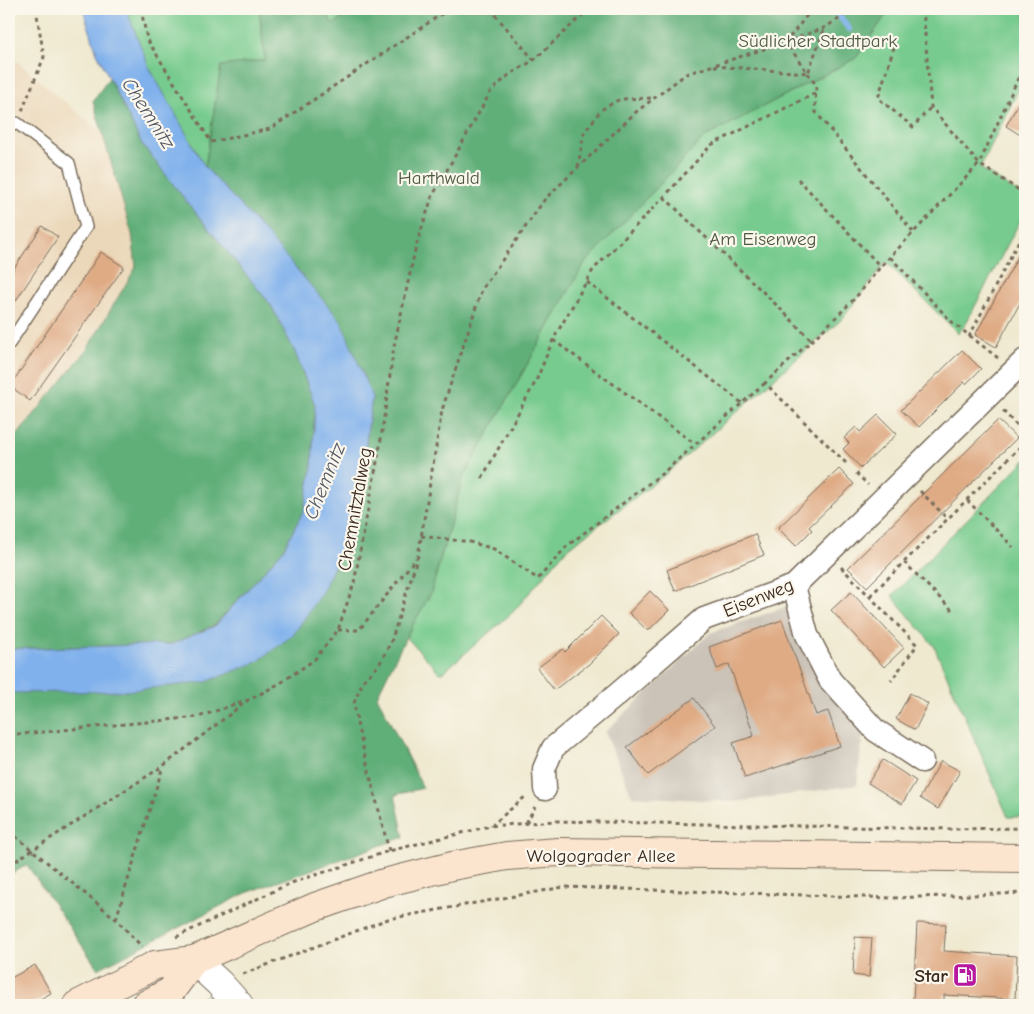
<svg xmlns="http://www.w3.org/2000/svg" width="1034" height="1014" font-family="'Comic Neue',sans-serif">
	<rect width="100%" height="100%" fill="#fbf7ec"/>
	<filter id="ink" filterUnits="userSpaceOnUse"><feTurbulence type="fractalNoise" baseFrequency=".02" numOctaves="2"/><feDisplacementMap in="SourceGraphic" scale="10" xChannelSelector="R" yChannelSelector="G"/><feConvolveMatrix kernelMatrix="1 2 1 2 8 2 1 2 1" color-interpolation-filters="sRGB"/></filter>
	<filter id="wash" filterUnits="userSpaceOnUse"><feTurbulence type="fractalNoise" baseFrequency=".0096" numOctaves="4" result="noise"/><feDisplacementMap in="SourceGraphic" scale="20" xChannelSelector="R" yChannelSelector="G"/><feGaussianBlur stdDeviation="1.12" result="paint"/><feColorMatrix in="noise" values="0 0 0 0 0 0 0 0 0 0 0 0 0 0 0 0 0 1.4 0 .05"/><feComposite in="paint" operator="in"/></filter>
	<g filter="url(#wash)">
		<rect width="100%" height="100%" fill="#efe9d0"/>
		<!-- built -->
		<path fill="#ebd8ba" d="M9,55L104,135L132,234L136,267L86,351L9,445Z"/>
		<!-- industrial -->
		<path fill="#cbc3b8" d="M800,602L823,660L865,715L857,785L736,802L632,796L605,732L710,633Z"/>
		<!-- green -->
		<path fill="#77cb8e" stroke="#597a56" d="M113,9H259L265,60L221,66L205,167Z
			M324,9H356L333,25Z
			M890,9H1025V77L980,168L1025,197V212L965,325L958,333L886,262L842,319L666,474L567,549L513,612L441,674L406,637L431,593L463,478L584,264L705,137L856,58Z
			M1025,460V817H1008L934,646L892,596Z
			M208,994L220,1005H188Z"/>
		<!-- forest -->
		<path fill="#61af79" stroke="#4e6c4c" d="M259,9H324L333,24L356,9H890L856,58L705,137L584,264L463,478L431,593L406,637L377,696L423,788L395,795L404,837L246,893L98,969L27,865L9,875V692L125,691L343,547L360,488L372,397L257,223L205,167L221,66L265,60Z
			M109,78L142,144L187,202L271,305L295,352L315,405L312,468L304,510L283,550L215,625L172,644L9,649V445L86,351L136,267L132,234L93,101Z"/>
		<!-- water -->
		<path fill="#80b1ec" stroke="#5e6e85" d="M83,9H126L149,67L205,167L257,223L341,321L372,397L360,488L343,547L323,590L294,634L257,662L206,682L125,691L9,693V649L172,644L215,626L283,550L304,510L312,468L315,405L295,352L271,305L187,202L142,144L97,53Z"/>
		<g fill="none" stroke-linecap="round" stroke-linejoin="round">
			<!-- stream -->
			<path stroke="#80b1ec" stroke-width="6" d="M834,9L849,29"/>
		</g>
		<g id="blocks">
			<!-- building -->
			<path fill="#dfab85" d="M1025,92V138L1006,126Z
				M42,226L58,237L9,311V276Z
				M1025,244V294L996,347L975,335Z
				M101,252L124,267L30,401L10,386Z
				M962,350L981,369L966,384L964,382L919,427L901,410Z
				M878,415L897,434L861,468L843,449L849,443L844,438L856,427L860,432Z
				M998,420L1017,438L867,587L848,568Z
				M839,469L854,484L809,527L812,530L796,546L778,528Z
				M755,534L764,555L675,591L667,570Z
				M650,591L669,610L648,631L629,613Z
				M851,592L904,648L884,667L831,610Z
				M601,616L619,634L589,664L554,690L537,668L563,649L565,652Z
				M782,620L816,715L828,711L840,746L745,778L733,743L754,736L729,664L717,669L709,647Z
				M910,693L928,704L915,730L896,719Z
				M694,698L715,726L648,775L627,747Z
				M883,760L916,781L902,804L868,783Z
				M941,761L960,771L938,809L920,798Z
				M917,923L946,924L944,951L1017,956L1015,999L944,995V1003L913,1001Z
				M855,937L872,938L869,977L853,975Z
				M35,965L51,993L30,1005H12L9,999V979Z"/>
		</g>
	</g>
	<g filter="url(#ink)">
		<use href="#blocks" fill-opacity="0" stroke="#7a6d5c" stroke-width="1"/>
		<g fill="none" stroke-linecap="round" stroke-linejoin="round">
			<defs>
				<path id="service" d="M9,127L17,123L69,163L86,227L9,344"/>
				<path id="minor" d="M794,586L807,635L830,680L875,730L922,761
					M545,789L544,769L553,748L619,693L704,619L794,586L1025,360"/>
				<path id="tertiary" d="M194,960L219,983L239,1005"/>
				<path id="secondary" d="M77,1005L155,965L194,960L315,907L384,883L452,866L507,856L558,852L1025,858
					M145,1005L171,991L194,960"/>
			</defs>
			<!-- service casing -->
			<use href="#service" stroke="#7a6d5c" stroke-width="14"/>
			<!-- minor casing -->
			<use href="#minor" stroke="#7a6d5c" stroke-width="25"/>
			<!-- tertiary casing -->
			<use href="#tertiary" stroke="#7a6d5c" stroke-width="30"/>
			<!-- secondary casing -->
			<use href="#secondary" stroke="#7a6d5c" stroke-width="30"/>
			<!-- path -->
			<path stroke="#7a6d5c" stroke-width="3" stroke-dasharray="4 4" stroke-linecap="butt" d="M141,9L147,39L211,142L270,129L449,9
				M490,9L534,60
				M812,9L786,42L816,85L815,111L914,233
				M923,9L931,107L979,164L1025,194
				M894,47L878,98L913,127L931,107
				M714,66L808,73L824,29
				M22,111L44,57L36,9
				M578,167L584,133L601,110L620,99L654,98
				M798,179L880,266
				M664,197C713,245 764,291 812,341
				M587,282L742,403
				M969,337L1025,229
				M553,340L695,444
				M998,358L952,322L890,257L979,164L1025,63
				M1003,411L1025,434
				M846,463L765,383C796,355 826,328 855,298C867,285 877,269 890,257
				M856,473L868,485
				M482,478L536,381L553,340L593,270L664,197L711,145L816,93
				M920,491L948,519
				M967,500L1013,547
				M421,536L470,542L494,549L538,579L567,546L664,472L765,383
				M904,562L952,610
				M841,567L917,645L891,681
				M870,596L1025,442
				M338,630H359L416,558
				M9,734H22L198,717L251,699L282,682L314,660L338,630L354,583L380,446L394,346L416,246L432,197L491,91L509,75L534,60L589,9
				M526,823L535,807
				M491,826L526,796
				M9,831L116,919L142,947
				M389,851L358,728L354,703L363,681L379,665L391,642L418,556L442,410L482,289L545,199L636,112L686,74L786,42L824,28L842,17L850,9
				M9,865L163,766L247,701
				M116,919L163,766
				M176,937L291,883L389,851L490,826L555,821L951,829L1025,828
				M243,974L388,919L564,887L893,898L1025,893"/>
			<!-- service -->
			<use href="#service" stroke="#fff" stroke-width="11"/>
			<!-- minor -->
			<use href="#minor" stroke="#fff" stroke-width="22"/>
			<!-- tertiary -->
			<use href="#tertiary" stroke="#fff" stroke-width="28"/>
			<!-- secondary -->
			<use href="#secondary" stroke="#fbe5cf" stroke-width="28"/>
		</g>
	</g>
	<!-- icons -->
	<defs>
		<symbol id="fuel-square" viewBox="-11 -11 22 22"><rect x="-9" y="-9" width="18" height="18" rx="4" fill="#b5179e" stroke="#fbf7ec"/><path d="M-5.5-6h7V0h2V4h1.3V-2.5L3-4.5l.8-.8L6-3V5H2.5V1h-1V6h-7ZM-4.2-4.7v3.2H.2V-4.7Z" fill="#fff"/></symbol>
	</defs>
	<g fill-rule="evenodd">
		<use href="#fuel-square" x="951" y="961" width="28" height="28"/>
	</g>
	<g text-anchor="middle" stroke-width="4.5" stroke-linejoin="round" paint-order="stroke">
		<!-- park labels -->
		<g font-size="19" fill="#4d5a40" stroke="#fbf7ec">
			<text x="818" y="47">Südlicher Stadtpark</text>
			<text x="439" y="184">Harthwald</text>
			<text x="763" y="245">Am Eisenweg</text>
		</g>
		<!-- street labels -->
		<g font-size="19" fill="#3b2a1e" stroke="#fbf7ec">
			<text transform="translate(354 509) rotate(-80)" y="7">Chemnitztalweg</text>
			<text transform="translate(758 597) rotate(-22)" y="7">Eisenweg</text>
			<text x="601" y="862">Wolgograder Allee</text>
		</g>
		<!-- poi labels -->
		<g font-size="19" font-weight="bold" fill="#3b2a1e" stroke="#fbf7ec" text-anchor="end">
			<text x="948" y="982">Star</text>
		</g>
		<!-- water labels -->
		<g font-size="20" font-style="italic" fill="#535966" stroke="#fbf7ec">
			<text transform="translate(149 113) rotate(57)" y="7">Chemnitz</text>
			<text transform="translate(324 481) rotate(-68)" y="7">Chemnitz</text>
		</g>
	</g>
	<!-- margin -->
	<rect width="1034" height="1014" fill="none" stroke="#fbf7ec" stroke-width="30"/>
</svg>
